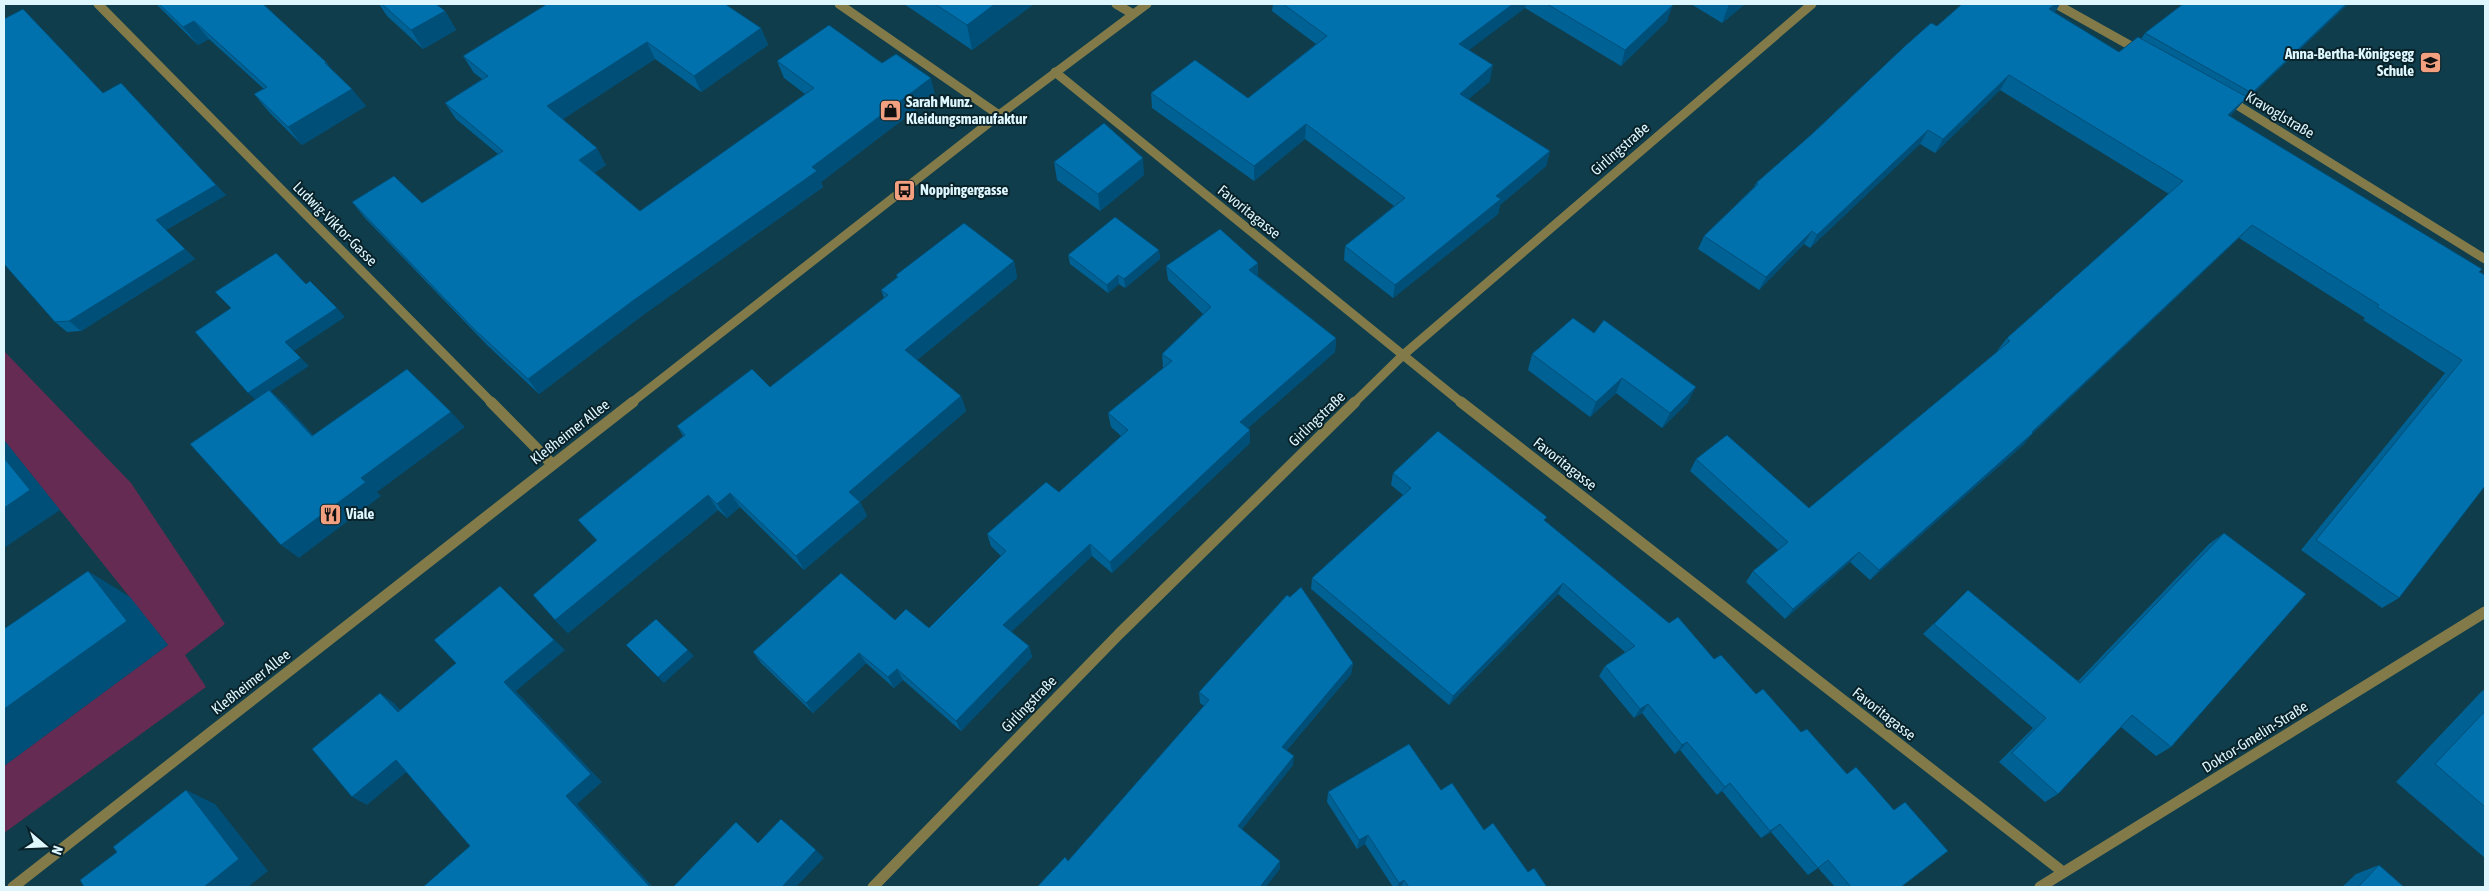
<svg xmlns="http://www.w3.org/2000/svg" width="2489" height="891" font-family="'Asap Condensed',sans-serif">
	<rect width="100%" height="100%" fill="#0f3d4b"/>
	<!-- green -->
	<path fill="#652b52" d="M4,351L131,483L225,624L185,655L206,687L4,833V766L168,645L4,440Z"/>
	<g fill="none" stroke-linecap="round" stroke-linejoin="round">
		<!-- minor-far1 -->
		<path stroke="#827b49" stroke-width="9" d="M98,4L492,403
			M839,4L999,115
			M1116,4L1133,14
			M2056,4L2140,51
			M1055,72L1462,403
			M2229,100L2485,259
			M1354,403L1402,356L1812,4"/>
		<!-- minor -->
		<path stroke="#827b49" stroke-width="11" d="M491,402L552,464
			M1461,402L2063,872
			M873,887L1119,634L1355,402
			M2040,887L2485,612"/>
		<!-- tertiary-far1 -->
		<path stroke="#827b49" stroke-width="9" d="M631,403L999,115L1147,4"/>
		<!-- tertiary -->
		<path stroke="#827b49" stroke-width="11" d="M13,887L633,402"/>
	</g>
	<!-- wall -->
	<path fill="#006194" d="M156,4H263L326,62L332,70L366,106L302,145L269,112L254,94L264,89L209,39L198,45Z
		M379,4H436L445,11L456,30L423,49L387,16Z
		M904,4H1034L972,50Z
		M1273,4H1670L1667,21L1621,66L1525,8L1468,50L1490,81L1468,99L1550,151L1546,166L1500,205L1498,214L1393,298L1344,260L1345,246L1394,206L1305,139L1254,181L1152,108L1151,93L1248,98L1316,44L1272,11Z
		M1691,4H1745L1722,23Z
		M2183,4H2348L2244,102H2243L2230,116L2485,275L2399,598L2382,608L2301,550L2445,373L2363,320L2365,318L2239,238L2033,433L2023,445L1870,580L1850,562L1785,619L1746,582L1753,571L1778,550L1690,471L1696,459L1809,508L1998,352L1997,351L2007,338L2169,194L2000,90L1935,153L1920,144L1810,248L1804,244L1759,290L1698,249L1704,236L1754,187L1756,183L1937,26L2056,11L2054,12L2119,52L2141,39L2145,33Z
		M761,28L768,45L701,92L655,59L563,119L606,165L594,173L640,211L805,94L784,78L777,61L882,63L935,95L821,182L823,187L643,315L539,394L486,344L365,218L352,202L422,203L498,154L456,119L445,103L482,79L474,73L463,56Z
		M103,93L226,195L166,230L195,259L81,331L67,332L55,322Z
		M1054,162L1144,175L1100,211L1057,180Z
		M1159,250L1160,259L1125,288L1119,284L1108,293L1070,264L1068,255Z
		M1014,261L1017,278L917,360L961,396L966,411L860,502L867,516L804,570L740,507L727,518L718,510L568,633L555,620L596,540L578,520L683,436L677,426L770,387L884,298L881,290L897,277L896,275Z
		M1258,263V276L1336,338L1335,352L1248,428L1250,430V443L1112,573L1092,556L1011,632L1029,646L1032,657L961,731L903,680L894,688L866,663L813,713L761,663L753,652L895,620L929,628L1001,556L991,546L987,534L1059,492L1121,436L1111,427L1108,413L1163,368L1162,354L1203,314L1168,280L1166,266Z
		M1573,318L1688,402L1662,428L1616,393L1590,417L1528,370L1532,354Z
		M1393,473L1545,521L1901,887H1835L1818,868L1808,875L1771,832L1761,838L1722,791L1717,795L1680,750L1675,754L1642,713L1634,718L1599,676L1605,666L1625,652L1558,594L1449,705L1311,589L1312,578L1403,495L1391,485Z
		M2224,533L2171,747L2156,756L2121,727L2058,794L2045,802L1999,762L2033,728L1923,634L1968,590L2078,681L2209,544Z
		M1353,663L1351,674L1287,750L1293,765L1242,829L1280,869L1068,861L1204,706L1200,703L1199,692Z
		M2485,690V858L2396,782L2482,691Z
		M1441,790L1528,872L1547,887H1393L1365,844L1357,849L1327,802L1328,792Z
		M2379,865L2404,887H2342L2356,874Z"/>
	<!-- shaded-wall -->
	<path fill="#004f78" d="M995,4H1034L972,50L967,25Z
		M1513,4H1526L1525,8L1456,60L1459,44Z
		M1729,4H1745L1722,23Z
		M2055,4H2060L2056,11L2040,23L2049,9Z
		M2346,4H2348L2244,102L2252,93Z
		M1673,5L1667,21L1621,66L1625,50Z
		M445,11L456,30L423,49L411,30Z
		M194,21L209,39L198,45L183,27Z
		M761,28L768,45L701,92L694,76Z
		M647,42L655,59L557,123L547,106Z
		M1493,65L1490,81L1457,109L1460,94Z
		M2009,75L2000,90L1935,153L1943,139Z
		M931,78L935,95L821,182L823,187L643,315L539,394L528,379Z
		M121,83L226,195L166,230L195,259L81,331L69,321L156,220Z
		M352,89L366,106L302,145L288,127Z
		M2247,97L2235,111L2216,129L2228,115Z
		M1306,124L1305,139L1254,181V166Z
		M1928,130L1920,144L1810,248L1817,235Z
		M597,148L606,165L589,176L579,160Z
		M1550,151L1546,166L1500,205L1498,214L1393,298L1395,285L1496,196Z
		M1143,158L1144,175L1100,211L1098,194Z
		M2252,225L2239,238L2021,444L2032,432Z
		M1812,231L1804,244L1759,290L1766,277Z
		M1159,250L1160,259L1125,288L1124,279Z
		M1014,261L1017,278L911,365L905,350Z
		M1258,263V278L1249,270Z
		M1118,275L1119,284L1108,293L1107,285Z
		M337,308L345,317L294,351L309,366L271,391L286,405L328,451L257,401L248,393L285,342Z
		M1336,338L1335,352L1240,435V422Z
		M1622,378L1616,393L1590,417L1596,402Z
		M1696,387L1688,402L1662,428L1670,413Z
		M961,396L966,411L860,502L867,516L804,570L796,556L849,492Z
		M451,412L465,427L377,492L381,496L299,558L281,545L361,478Z
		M1250,430V443L1112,573L1110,562Z
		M2033,433L2023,445L1870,580L1879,570Z
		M4,440L60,510L4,548Z
		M730,493L740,507L727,518L717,504Z
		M708,495L718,510L568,633L555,620Z
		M1090,544L1092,556L1007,636L1003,625Z
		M1859,552L1850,562L1785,619L1793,609Z
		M88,571L130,597L168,645L4,766V709Z
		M1563,583L1558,594L1449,705L1453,696Z
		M500,586L565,650L516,691L602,782L577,804L653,887H650L566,796L504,682Z
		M1029,646L1032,657L961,731L956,721Z
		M688,650L694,656L664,683L658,677Z
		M859,653L866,663L813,713L806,703Z
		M1353,663L1351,674L1281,757L1282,747Z
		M897,669L903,680L894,688L888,677Z
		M380,693L394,703L411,722L398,712Z
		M1648,704L1642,713L1634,718L1640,709Z
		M1687,742L1680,750L1675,754L1682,745Z
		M1294,756L1293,765L1238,834V826Z
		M396,760L410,769L367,805L352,797Z
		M1730,783L1722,791L1717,795L1725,787Z
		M186,790L215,804L268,871L248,887H204Z
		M1780,824L1771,832L1761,838L1770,831Z
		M1368,835L1365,844L1357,849L1359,840Z
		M816,850L824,858L796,887H782Z
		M1280,861V869L1266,887H1260Z
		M1404,880L1401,887H1397L1399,883Z"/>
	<!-- building -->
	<path fill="#0071ac" stroke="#004f78" d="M159,4H263L326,62L325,63L352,89L288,127L254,94L267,87L194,21L183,27Z
		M382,4H436L445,11L411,30Z
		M547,4H725L761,28L694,76L647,42L547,106L597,148L579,160L640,211L814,88L777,61L829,25L882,63L896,54L931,78L812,167L817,171L634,300L528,379L474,329L352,202L394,176L422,203L503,151L445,103L488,76L463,56Z
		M935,4H995L967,25Z
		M1283,4H1513L1459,44L1493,65L1460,94L1550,151L1496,196L1501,199L1395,285L1345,246L1405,198L1306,124L1254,166L1151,93L1195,60L1248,98L1327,36Z
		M1547,4H1670L1673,5L1625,50Z
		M1962,4H2055L2049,9L2119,52L2138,37L2247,97L2228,115L2482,269L2479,272L2485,275V486L2399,598L2316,540L2462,360L2377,307L2379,305L2252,225L2032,432L2033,433L1879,570L1859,552L1793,609L1753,571L1788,542L1696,459L1727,435L1809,508L2010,341L2007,338L2183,181L2009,75L1943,139L1928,130L1817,235L1812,231L1766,277L1704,236L1758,184L1756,183L1812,134L1904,47L1931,23L1937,26Z
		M2183,4H2346L2252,93L2145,33Z
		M23,9L103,93L121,83L216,185L156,220L185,249L69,321L55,322L4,264V19Z
		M1104,123L1143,158L1098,194L1054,162Z
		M1115,217L1159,250L1124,279L1118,275L1107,285L1068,255Z
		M964,223L1014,261L905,350L961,396L849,492L860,502L796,556L730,493L717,504L708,495L555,620L533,595L597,540L578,520L685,435L677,426L752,369L770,387L888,295L881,290L898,277L896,275Z
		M1220,229L1258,263L1249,270L1336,338L1240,422L1250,430L1110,562L1090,544L1003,625L1029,646L956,721L897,669L888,677L859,653L806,703L753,652L841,573L895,620L906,609L929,628L1006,551L987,534L1046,482L1059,492L1128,430L1108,413L1172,361L1162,354L1211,307L1166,266Z
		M276,253L306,284L310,281L337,308L285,342L301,358L248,393L195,332L231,308L215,292Z
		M1573,318L1594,333L1604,320L1696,387L1670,413L1622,378L1596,402L1532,354Z
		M407,369L451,412L361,478L366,482L281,545L190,444L269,390L312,436Z
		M1438,431L1547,517L1544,520L1669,623L1678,617L1714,659L1721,655L1756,694L1763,689L1801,732L1807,729L1847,774L1856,767L1894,810L1905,802L1948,851L1901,887H1851L1828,860L1818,868L1780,824L1770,831L1730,783L1725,787L1687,742L1682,745L1648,704L1640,709L1605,666L1635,646L1563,583L1453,696L1312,578L1411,488L1393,473Z
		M4,458L30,490L4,508Z
		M2224,533L2306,594L2171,747L2132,715L2058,794L2012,753L2046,718L1934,624L1968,590L2080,683Z
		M88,571L127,621L4,709V629Z
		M500,586L554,640L504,682L591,774L566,796L650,887H423L470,846L396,760L352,797L312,749L380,693L398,712L456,663L434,640Z
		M1301,587L1353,663L1282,747L1294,756L1238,826L1280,861L1260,887H1037L1065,857L1068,861L1209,700L1199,692L1287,595L1290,597Z
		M656,619L688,650L658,677L626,645Z
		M2485,711V807L2435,764Z
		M1409,744L1441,790L1452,783L1484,830L1493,823L1528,872L1534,868L1547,887H1409L1404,880L1399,883L1368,835L1359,840L1328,792Z
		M186,790L239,859L204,887H84L80,880L117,852L113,847Z
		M781,819L816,850L782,887H673L736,822L758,843Z
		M2379,865L2404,887H2358Z"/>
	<!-- icons -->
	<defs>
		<symbol id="school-square" viewBox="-11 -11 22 22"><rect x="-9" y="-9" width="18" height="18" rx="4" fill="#f2a080" stroke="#09222a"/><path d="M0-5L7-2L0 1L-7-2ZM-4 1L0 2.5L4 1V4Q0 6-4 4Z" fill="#111"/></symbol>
		<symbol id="shop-square" viewBox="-11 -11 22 22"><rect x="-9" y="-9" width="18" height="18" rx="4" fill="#f2a080" stroke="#09222a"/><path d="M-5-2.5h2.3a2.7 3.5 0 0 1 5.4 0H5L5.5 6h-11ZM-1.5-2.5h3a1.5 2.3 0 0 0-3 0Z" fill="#111"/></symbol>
		<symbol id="bus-square" viewBox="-11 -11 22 22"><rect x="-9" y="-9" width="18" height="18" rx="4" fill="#f2a080" stroke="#09222a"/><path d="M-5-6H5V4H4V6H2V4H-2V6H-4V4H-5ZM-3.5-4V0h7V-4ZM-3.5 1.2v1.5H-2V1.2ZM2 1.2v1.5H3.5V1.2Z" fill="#111"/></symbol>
		<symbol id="restaurant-square" viewBox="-11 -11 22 22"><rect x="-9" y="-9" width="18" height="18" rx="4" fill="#f2a080" stroke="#09222a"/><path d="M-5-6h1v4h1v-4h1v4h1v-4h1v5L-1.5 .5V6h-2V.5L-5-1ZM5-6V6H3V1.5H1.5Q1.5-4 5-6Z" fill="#111"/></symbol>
	</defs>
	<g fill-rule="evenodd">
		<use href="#school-square" x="2418" y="50" width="25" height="25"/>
		<use href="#shop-square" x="878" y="98" width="25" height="25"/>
		<use href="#bus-square" x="892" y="178" width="25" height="25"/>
		<use href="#restaurant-square" x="318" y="502" width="25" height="25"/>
	</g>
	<g text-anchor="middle" stroke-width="4" stroke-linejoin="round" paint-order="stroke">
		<!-- poi labels -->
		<g font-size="15" font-weight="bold" fill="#def6fe" stroke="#09222a" text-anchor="start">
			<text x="2414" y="59" text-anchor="end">Anna-Bertha-Königsegg<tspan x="2414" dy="17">Schule</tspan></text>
			<text x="906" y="107">Sarah Munz.<tspan x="906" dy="17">Kleidungsmanufaktur</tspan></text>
			<text x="920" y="195">Noppingergasse</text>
			<text x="346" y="519">Viale</text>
		</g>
		<!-- street labels -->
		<g font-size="15" fill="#def6fe" stroke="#09222a">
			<text transform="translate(2280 115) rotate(31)" y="5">Kravoglstraße</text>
			<text transform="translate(1620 149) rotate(-41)" y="5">Girlingstraße</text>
			<text transform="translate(1249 212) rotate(39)" y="5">Favoritagasse</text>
			<text transform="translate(335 224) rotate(45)" y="5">Ludwig-Viktor-Gasse</text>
			<text transform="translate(1317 419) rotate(-44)" y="5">Girlingstraße</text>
			<text transform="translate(570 432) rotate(-38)" y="5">Kleßheimer Allee</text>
			<text transform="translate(1565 464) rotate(38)" y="5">Favoritagasse</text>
			<text transform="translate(251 682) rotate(-38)" y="5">Kleßheimer Allee</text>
			<text transform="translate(1029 704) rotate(-46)" y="5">Girlingstraße</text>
			<text transform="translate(1884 714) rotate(38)" y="5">Favoritagasse</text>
			<text transform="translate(2255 737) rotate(-32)" y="5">Doktor-Gmelin-Straße</text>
		</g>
	</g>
	<!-- border -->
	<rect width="2489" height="891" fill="none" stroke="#def6fe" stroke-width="10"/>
	<!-- north arrow -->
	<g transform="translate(45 846) rotate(109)" stroke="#09222a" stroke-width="4" paint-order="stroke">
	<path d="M0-4L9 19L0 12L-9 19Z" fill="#def6fe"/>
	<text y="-8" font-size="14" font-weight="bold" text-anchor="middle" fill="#def6fe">N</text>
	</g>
</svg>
